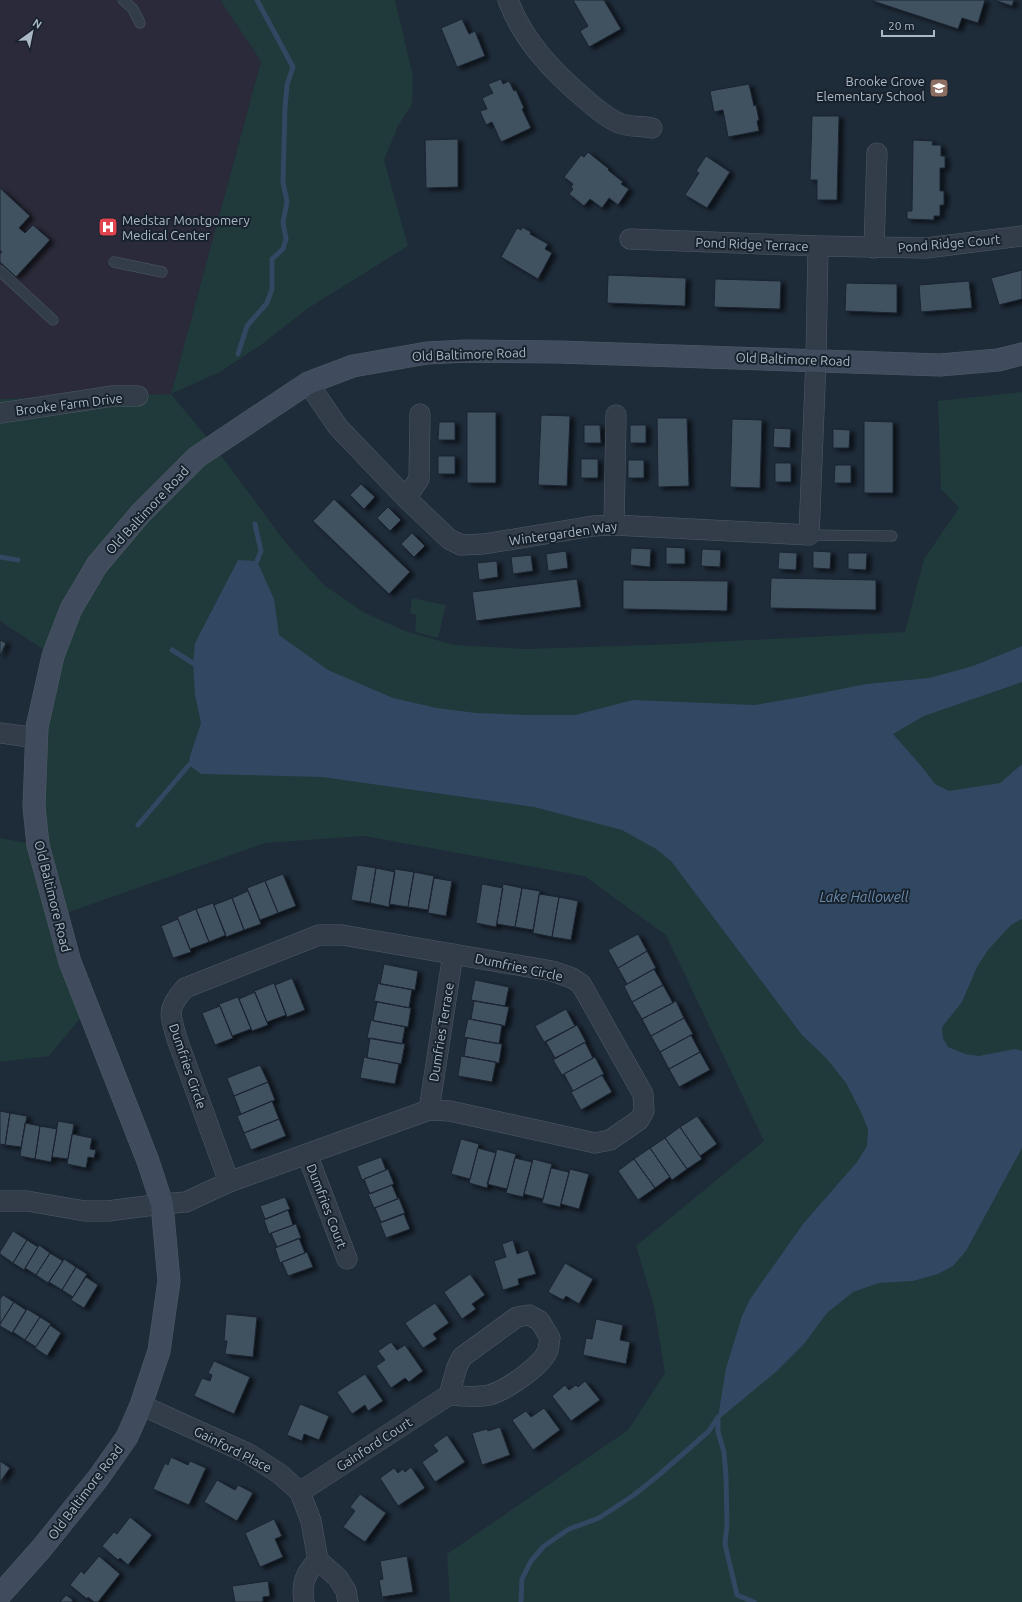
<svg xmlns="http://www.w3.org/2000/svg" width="1022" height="1602" font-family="Ubuntu,sans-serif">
	<defs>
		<filter id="shadow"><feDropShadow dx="4.5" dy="2.5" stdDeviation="2" flood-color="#0009"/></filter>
	</defs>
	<rect width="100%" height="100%" fill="#1e2b39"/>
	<!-- medical -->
	<path fill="#2b2a3a" d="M0,0H220L261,61L171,394L0,399Z"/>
	<!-- green -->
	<path fill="#20393a" d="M220,0H395L413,76L412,104L398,126L384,160L408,246L307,309L261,345L220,372L171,394L214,446L286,543L324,585L363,612L405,631L454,645L527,649L674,644L905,632L924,559L959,508L941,489L938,401L1022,392V1602H450L447,1554L628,1430L665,1373L654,1306L636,1246L764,1141L666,935L584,876L364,836L265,843L58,916L88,1009L49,1056L0,1062V838L38,845L53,656L0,621V399L171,394L261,61Z
		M412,598L446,605L438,638L415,632L416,615L410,613Z"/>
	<!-- water -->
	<path fill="#304861" d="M238,560L257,561L274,599L279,635L328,670L393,698L437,708L476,713L526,715H575L633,700L755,705L801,697L866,684L929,678L973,666L1022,646V682L924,716L893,734L923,768L935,784L949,791L1000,783L1022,764V919L1011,925L988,950L977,967L962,1002L942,1027L943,1038L948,1047L965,1054L979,1056L1015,1049L1022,1051V1148L966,1251L953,1266L938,1274L913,1281L879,1283L853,1292L827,1313L804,1344L777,1371L718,1420V1422V1417L726,1368L742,1316L750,1299L803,1224L857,1162L867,1146L868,1130L862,1114L846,1083L827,1059L802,1035L671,861L656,849L622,830L534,807L322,777L201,774L189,765L190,756L201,723L195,695L193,663L195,643Z"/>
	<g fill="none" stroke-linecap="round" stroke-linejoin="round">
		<!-- stream -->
		<path stroke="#304861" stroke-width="5" d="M238,354L247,326L267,303L272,289V259L283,249L286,239L283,222L287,202L283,182L285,108L287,85L293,67L257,0
			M255,524L261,551L257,561
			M0,557L18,560
			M172,650L193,663
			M138,825L189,765
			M718,1420V1432L724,1452L726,1477L727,1524L725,1544L737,1595L754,1602
			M521,1602L522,1579L531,1561L544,1546L569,1529L599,1518L634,1495L660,1474L709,1431L718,1417"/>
	</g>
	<!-- building -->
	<path fill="#415161" stroke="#1a2430" filter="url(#shadow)" d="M573,0H604L621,29L589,47L580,31L588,26Z
		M870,0H985L978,23L962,18L958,29Z
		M994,0H1014L1012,6Z
		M462,19L469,34L475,31L485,56L457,67L441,28Z
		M501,79L503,84L509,81L514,91L516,90L524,108L522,109L531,128L501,142L492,122L486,125L480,111L487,109L482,98L493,93L488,84Z
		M749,84L754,106L756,105L759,120L757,121L759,131L728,137L723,110L714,112L710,91Z
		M812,116H839L837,200H817V180H810Z
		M458,139V187L426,188L425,140Z
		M913,140L933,141L932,145H941V156H945V168H940V191H944V205H940V216H934V220L907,219V211H912Z
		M588,152L609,169L608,170L623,182L621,184L629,189L618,205L609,198L602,208L590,199L584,206L569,194L573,189L571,187L573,184L564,177L581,155L584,157Z
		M706,156L730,172L707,208L685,195L699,173L696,171Z
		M0,188L30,216L19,228L25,233L33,225L50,240L16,277L0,262V254L2,252L0,250Z
		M522,227L531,232L530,234L548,244L545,249L552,253L538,279L501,257L517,228L521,230Z
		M1022,270V299L999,305L991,278Z
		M608,275L686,278L685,306L607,303Z
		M715,279L781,281L780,309L714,307Z
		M969,281L972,308L921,312L919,285Z
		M846,283L897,284V313L845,311Z
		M467,412H496V483H467Z
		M541,415L570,416L567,486L538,485Z
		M657,418H687L689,486L658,487Z
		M732,419L762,420L760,488L730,487Z
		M864,421L893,422V493H864Z
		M439,422H455V440H438Z
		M584,425H600L601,443H584Z
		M630,425H646V443H630Z
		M774,428L791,429L790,448L773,447Z
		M833,429L850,430L849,448H833Z
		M438,456H455V474H438Z
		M581,459H598V478H581Z
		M628,460H644V478H628Z
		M775,463H791V482H775Z
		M835,465H851V483H834Z
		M361,484L375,497L364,509L350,495Z
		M334,499L410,572L389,594L313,521Z
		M388,507L401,520L390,531L377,518Z
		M412,533L425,546L414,557L401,544Z
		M666,547L685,548V564H666Z
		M631,548L651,549L650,567L630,565Z
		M702,549L721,550L720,567L701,566Z
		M566,551L568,568L548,571L546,554Z
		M813,551L831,552L830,569L813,568Z
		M779,552L797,553L796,570L778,569Z
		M848,553H867L866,570L848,569Z
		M531,555L533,571L513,574L511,557Z
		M497,561L498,577L479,580L477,563Z
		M771,578L876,580V610L770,608Z
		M577,579L581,607L476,621L472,592Z
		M623,580L728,581L727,611L623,609Z
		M0,640L6,643L0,656Z
		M357,865L376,868L370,903L351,900Z
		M376,868L395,872L389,907L370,903Z
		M395,869L414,872L408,907L389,904Z
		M414,872L434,876L428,910L408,907Z
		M283,874L296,906L278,913L265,881Z
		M434,878L452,881L446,916L428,913Z
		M265,881L278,913L260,920L247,888Z
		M482,884L503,888L496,927L476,923Z
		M503,884L522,888L515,927L497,924Z
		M522,888L540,891L533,930L515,927Z
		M248,891L261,924L244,930L232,898Z
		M539,894L559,897L552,937L533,933Z
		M559,897L578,901L571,940L552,937Z
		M232,898L244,930L226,937L214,905Z
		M213,903L226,935L209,942L196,909Z
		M196,909L209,942L190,949L177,917Z
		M178,919L191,952L173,958L161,926Z
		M638,934L647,951L618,968L608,950Z
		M647,951L656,968L627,984L618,968Z
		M384,964L418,971L415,990L380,984Z
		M654,969L663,985L632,1002L624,986Z
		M292,978L305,1010L287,1017L275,985Z
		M475,980L509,987L505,1006L471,1000Z
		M274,983L286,1015L267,1022L254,991Z
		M378,983L412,990L409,1008L374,1001Z
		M663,985L673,1003L642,1019L632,1002Z
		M255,992L268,1025L252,1031L239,999Z
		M238,997L251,1029L232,1036L219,1004Z
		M474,1001L509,1007L505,1026L471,1019Z
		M676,1001L684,1018L651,1036L642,1019Z
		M377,1002L411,1008L408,1027L373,1021Z
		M220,1006L233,1038L215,1045L202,1013Z
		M566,1009L575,1026L544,1042L535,1026Z
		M684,1018L693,1034L660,1052L651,1036Z
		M468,1019L502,1025L499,1044L464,1037Z
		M371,1020L405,1027L402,1044L367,1038Z
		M577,1025L586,1042L555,1058L546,1042Z
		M691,1035L700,1052L669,1069L660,1052Z
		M370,1038L405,1044L401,1064L367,1058Z
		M467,1038L502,1044L499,1063L464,1056Z
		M585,1042L593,1058L562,1075L553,1060Z
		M700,1052L710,1070L679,1087L669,1069Z
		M461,1056L496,1062L492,1082L458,1076Z
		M364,1057L399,1064L395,1084L360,1078Z
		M595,1057L604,1074L573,1091L564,1074Z
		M260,1065L268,1082L234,1096L227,1078Z
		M602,1075L612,1092L581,1110L571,1092Z
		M268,1082L275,1100L241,1114L234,1096Z
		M272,1101L279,1119L244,1133L237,1116Z
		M0,1111L10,1113L5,1145L0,1144Z
		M10,1113L27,1116L21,1147L5,1145Z
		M697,1116L717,1144L700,1156L680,1127Z
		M279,1119L286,1136L251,1150L244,1133Z
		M58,1121L74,1124L68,1159L52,1157Z
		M25,1123L40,1126L35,1159L20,1156Z
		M40,1126L57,1129L51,1162L35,1159Z
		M680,1127L702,1159L687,1169L665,1138Z
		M72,1134L92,1138L90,1149L96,1150L94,1158L88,1157L86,1168L67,1164Z
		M665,1138L687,1169L672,1180L650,1148Z
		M461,1139L479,1144L470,1179L451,1174Z
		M478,1148L496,1153L487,1188L469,1183Z
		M650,1148L670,1177L655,1188L634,1159Z
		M497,1149L516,1154L507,1189L487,1184Z
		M381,1157L386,1170L362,1180L357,1166Z
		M515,1158L532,1162L523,1197L506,1193Z
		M533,1159L552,1164L543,1199L524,1194Z
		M634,1159L655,1188L638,1200L618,1171Z
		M551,1168L569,1172L560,1207L542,1203Z
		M388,1169L394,1184L370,1194L364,1179Z
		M570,1169L589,1174L579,1209L561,1204Z
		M392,1185L398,1199L374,1208L368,1194Z
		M285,1197L290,1209L265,1219L260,1206Z
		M399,1198L405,1213L381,1222L375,1208Z
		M288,1210L293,1225L269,1234L264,1220Z
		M404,1214L410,1229L386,1238L380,1223Z
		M296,1224L301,1238L277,1247L271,1233Z
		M13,1231L27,1240L13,1263L0,1254V1252Z
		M299,1238L305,1253L280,1263L275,1248Z
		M27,1240L38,1247L24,1270L13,1263Z
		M513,1240L517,1254L528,1250L536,1274L518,1279L519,1285L503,1290L494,1261L506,1257L502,1244Z
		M39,1245L50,1253L36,1275L25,1268Z
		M307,1252L313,1267L288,1276L282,1262Z
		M50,1253L63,1261L48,1283L36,1275Z
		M64,1259L76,1267L62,1290L49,1282Z
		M565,1263L593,1279L579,1304L566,1296L563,1300L548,1292Z
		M76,1267L87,1274L73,1297L62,1290Z
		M470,1274L485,1295L472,1304L476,1309L462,1319L444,1292Z
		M86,1277L98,1285L84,1308L71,1300Z
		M3,1295L14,1302L0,1324V1299Z
		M14,1302L26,1310L12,1333L0,1326V1324Z
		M435,1303L449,1323L433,1334L437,1339L423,1348L405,1323Z
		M27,1309L40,1317L25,1340L13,1332Z
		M226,1314L257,1317L253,1357L225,1354L227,1341H224Z
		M40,1317L51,1324L36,1347L25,1340Z
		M596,1319L623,1325L620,1340L630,1342L626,1364L583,1355L586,1338L592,1339Z
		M50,1325L61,1333L47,1356L35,1348Z
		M391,1342L397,1350L405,1345L423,1371L409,1382L405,1378L391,1388L376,1366L385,1360L378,1351Z
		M214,1361L250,1377L234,1414L194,1396L202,1378L210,1381L212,1375L208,1373Z
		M365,1374L383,1401L368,1411L365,1405L352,1414L337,1392Z
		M585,1381L600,1400L571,1421L552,1396L565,1385L569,1390L576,1385L578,1387Z
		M300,1404L329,1416L319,1440L304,1434L302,1441L287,1435Z
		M544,1408L560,1430L533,1450L512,1420L526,1411L531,1417Z
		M500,1427L510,1455L482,1465L472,1433L487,1429L488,1431Z
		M447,1435L465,1462L435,1482L422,1462L438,1451L433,1445Z
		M171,1457L188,1465L190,1461L206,1468L189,1505L153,1489L165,1463L168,1465Z
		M0,1461L10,1468L0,1482Z
		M411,1467L425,1488L398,1506L380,1478L394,1468L398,1473L403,1469L405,1472Z
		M217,1480L235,1490L238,1485L253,1493L237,1521L204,1502Z
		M360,1494L386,1513L365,1542L343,1527L355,1511L350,1507Z
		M130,1517L152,1535L128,1565L120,1558L118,1560L102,1546L114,1532L117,1534Z
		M274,1519L282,1536L275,1539L283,1557L260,1567L245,1533Z
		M99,1556L120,1574L98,1602H94L88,1597L87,1599L70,1585L81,1571L84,1574Z
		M407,1556L413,1592L382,1597L379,1580L383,1579L380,1561Z
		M268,1581L270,1596L263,1597V1602H235L232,1586Z
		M66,1595L73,1600L72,1602H60Z"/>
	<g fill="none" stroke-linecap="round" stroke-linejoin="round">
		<defs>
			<path id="lane" d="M123,0L133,9L140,23
				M114,262L162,272
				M0,271L53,320
				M809,535L892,536"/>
			<path id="street" d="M508,0C523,40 552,71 584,98C593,106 607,118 619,123C628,127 642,126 652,128
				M630,239L818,246L926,248L1022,236
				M874,248L877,153
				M308,383L338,427L406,498L449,539L461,545L484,544L593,526L614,525L809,535L816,360L818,246
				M0,413L113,396H138
				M406,498L419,479L420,414
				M614,525L616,415
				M0,733L37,738
				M429,1110L453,954
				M307,1154L347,1259
				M0,1201H27L85,1211H108L162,1204L186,1202L229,1182L429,1110L450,1111L595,1143L610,1140L639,1120L644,1111L643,1094L581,984L572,978L552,971L342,935H319L185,988C166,1010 170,1013 177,1039L229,1182
				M141,1405L249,1454L280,1474L300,1492L311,1521L318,1560L338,1578L346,1591L348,1602
				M300,1492L449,1395C461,1396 477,1398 489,1395C505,1391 542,1366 548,1350C549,1347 549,1342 550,1338L540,1321L529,1315L517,1317L462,1357L457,1367L449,1395
				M304,1602C301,1583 305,1574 318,1560"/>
			<path id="secondary" d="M0,1595L41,1549L99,1477L127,1437L141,1405L159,1351L169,1281L162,1204L148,1161L70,962L38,845L34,807L37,727L53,656L71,609L97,565L140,514L197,457L308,383L353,366L427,353L466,351L559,352L940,365L998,360L1022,354"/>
		</defs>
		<!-- lane casing -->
		<use href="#lane" stroke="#4f5b67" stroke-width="11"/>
		<!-- street casing -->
		<use href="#street" stroke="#4f5b67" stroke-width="21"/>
		<!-- secondary casing -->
		<use href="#secondary" stroke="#4f5b67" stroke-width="23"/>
		<!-- lane -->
		<use href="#lane" stroke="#323d49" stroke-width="10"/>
		<!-- street -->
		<use href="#street" stroke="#323d49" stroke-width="20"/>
		<!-- secondary -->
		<use href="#secondary" stroke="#404c5d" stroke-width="22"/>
	</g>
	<!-- icons -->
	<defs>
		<symbol id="school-square" viewBox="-11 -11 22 22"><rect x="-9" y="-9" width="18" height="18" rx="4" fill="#8d6e63" stroke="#18222d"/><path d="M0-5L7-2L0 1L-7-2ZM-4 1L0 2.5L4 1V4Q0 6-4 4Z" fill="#fff"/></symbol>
		<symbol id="hospital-square" viewBox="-11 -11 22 22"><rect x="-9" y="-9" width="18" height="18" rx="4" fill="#e0444e" stroke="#18222d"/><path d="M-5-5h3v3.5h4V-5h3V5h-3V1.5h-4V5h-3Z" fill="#fff"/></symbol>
	</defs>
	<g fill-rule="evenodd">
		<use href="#school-square" x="928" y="77" width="22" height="22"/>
		<use href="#hospital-square" x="97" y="216" width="22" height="22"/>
	</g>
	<g text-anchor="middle" stroke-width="4" stroke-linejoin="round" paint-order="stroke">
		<!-- poi labels -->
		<g font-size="13" fill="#acb8c6" stroke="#18222d" text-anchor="end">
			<text x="925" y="86">Brooke Grove<tspan x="925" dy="15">Elementary School</tspan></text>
			<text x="122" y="225" text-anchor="start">Medstar Montgomery<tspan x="122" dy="15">Medical Center</tspan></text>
		</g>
		<!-- street labels -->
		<g font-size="13" fill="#acb8c6" stroke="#18222d">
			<text transform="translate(949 243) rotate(-5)" y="5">Pond Ridge Court</text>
			<text transform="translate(752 244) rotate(2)" y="5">Pond Ridge Terrace</text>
			<text transform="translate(469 354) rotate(-2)" y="5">Old Baltimore Road</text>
			<text transform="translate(793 359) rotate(2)" y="5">Old Baltimore Road</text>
			<text transform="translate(69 404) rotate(-7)" y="5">Brooke Farm Drive</text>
			<text transform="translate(147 510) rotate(-47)" y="5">Old Baltimore Road</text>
			<text transform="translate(563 533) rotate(-8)" y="5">Wintergarden Way</text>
			<text transform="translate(53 896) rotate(76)" y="5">Old Baltimore Road</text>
			<text transform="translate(519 967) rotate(12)" y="5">Dumfries Circle</text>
			<text transform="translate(441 1032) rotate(-81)" y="5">Dumfries Terrace</text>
			<text transform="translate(188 1066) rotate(71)" y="5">Dumfries Circle</text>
			<text transform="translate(327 1206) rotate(69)" y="5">Dumfries Court</text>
			<text transform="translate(374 1444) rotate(-33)" y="5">Gainford Court</text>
			<text transform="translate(233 1449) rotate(27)" y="5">Gainford Place</text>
			<text transform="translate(85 1492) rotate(-53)" y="5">Old Baltimore Road</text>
		</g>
		<!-- water labels -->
		<g font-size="14" font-style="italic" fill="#6a8bac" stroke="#18222d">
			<text x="864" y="902">Lake Hallowell</text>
		</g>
	</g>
	<!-- north arrow -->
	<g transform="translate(32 32) rotate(33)" stroke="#18222d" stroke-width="3" paint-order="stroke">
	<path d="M0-3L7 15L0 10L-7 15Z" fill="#acb8c6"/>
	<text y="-6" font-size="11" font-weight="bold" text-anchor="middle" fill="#acb8c6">N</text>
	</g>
	<!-- scale -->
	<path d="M882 30v6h52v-6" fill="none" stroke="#acb8c6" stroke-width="2"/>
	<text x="888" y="30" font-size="12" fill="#acb8c6" stroke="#18222d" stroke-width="3" paint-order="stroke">20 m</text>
</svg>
